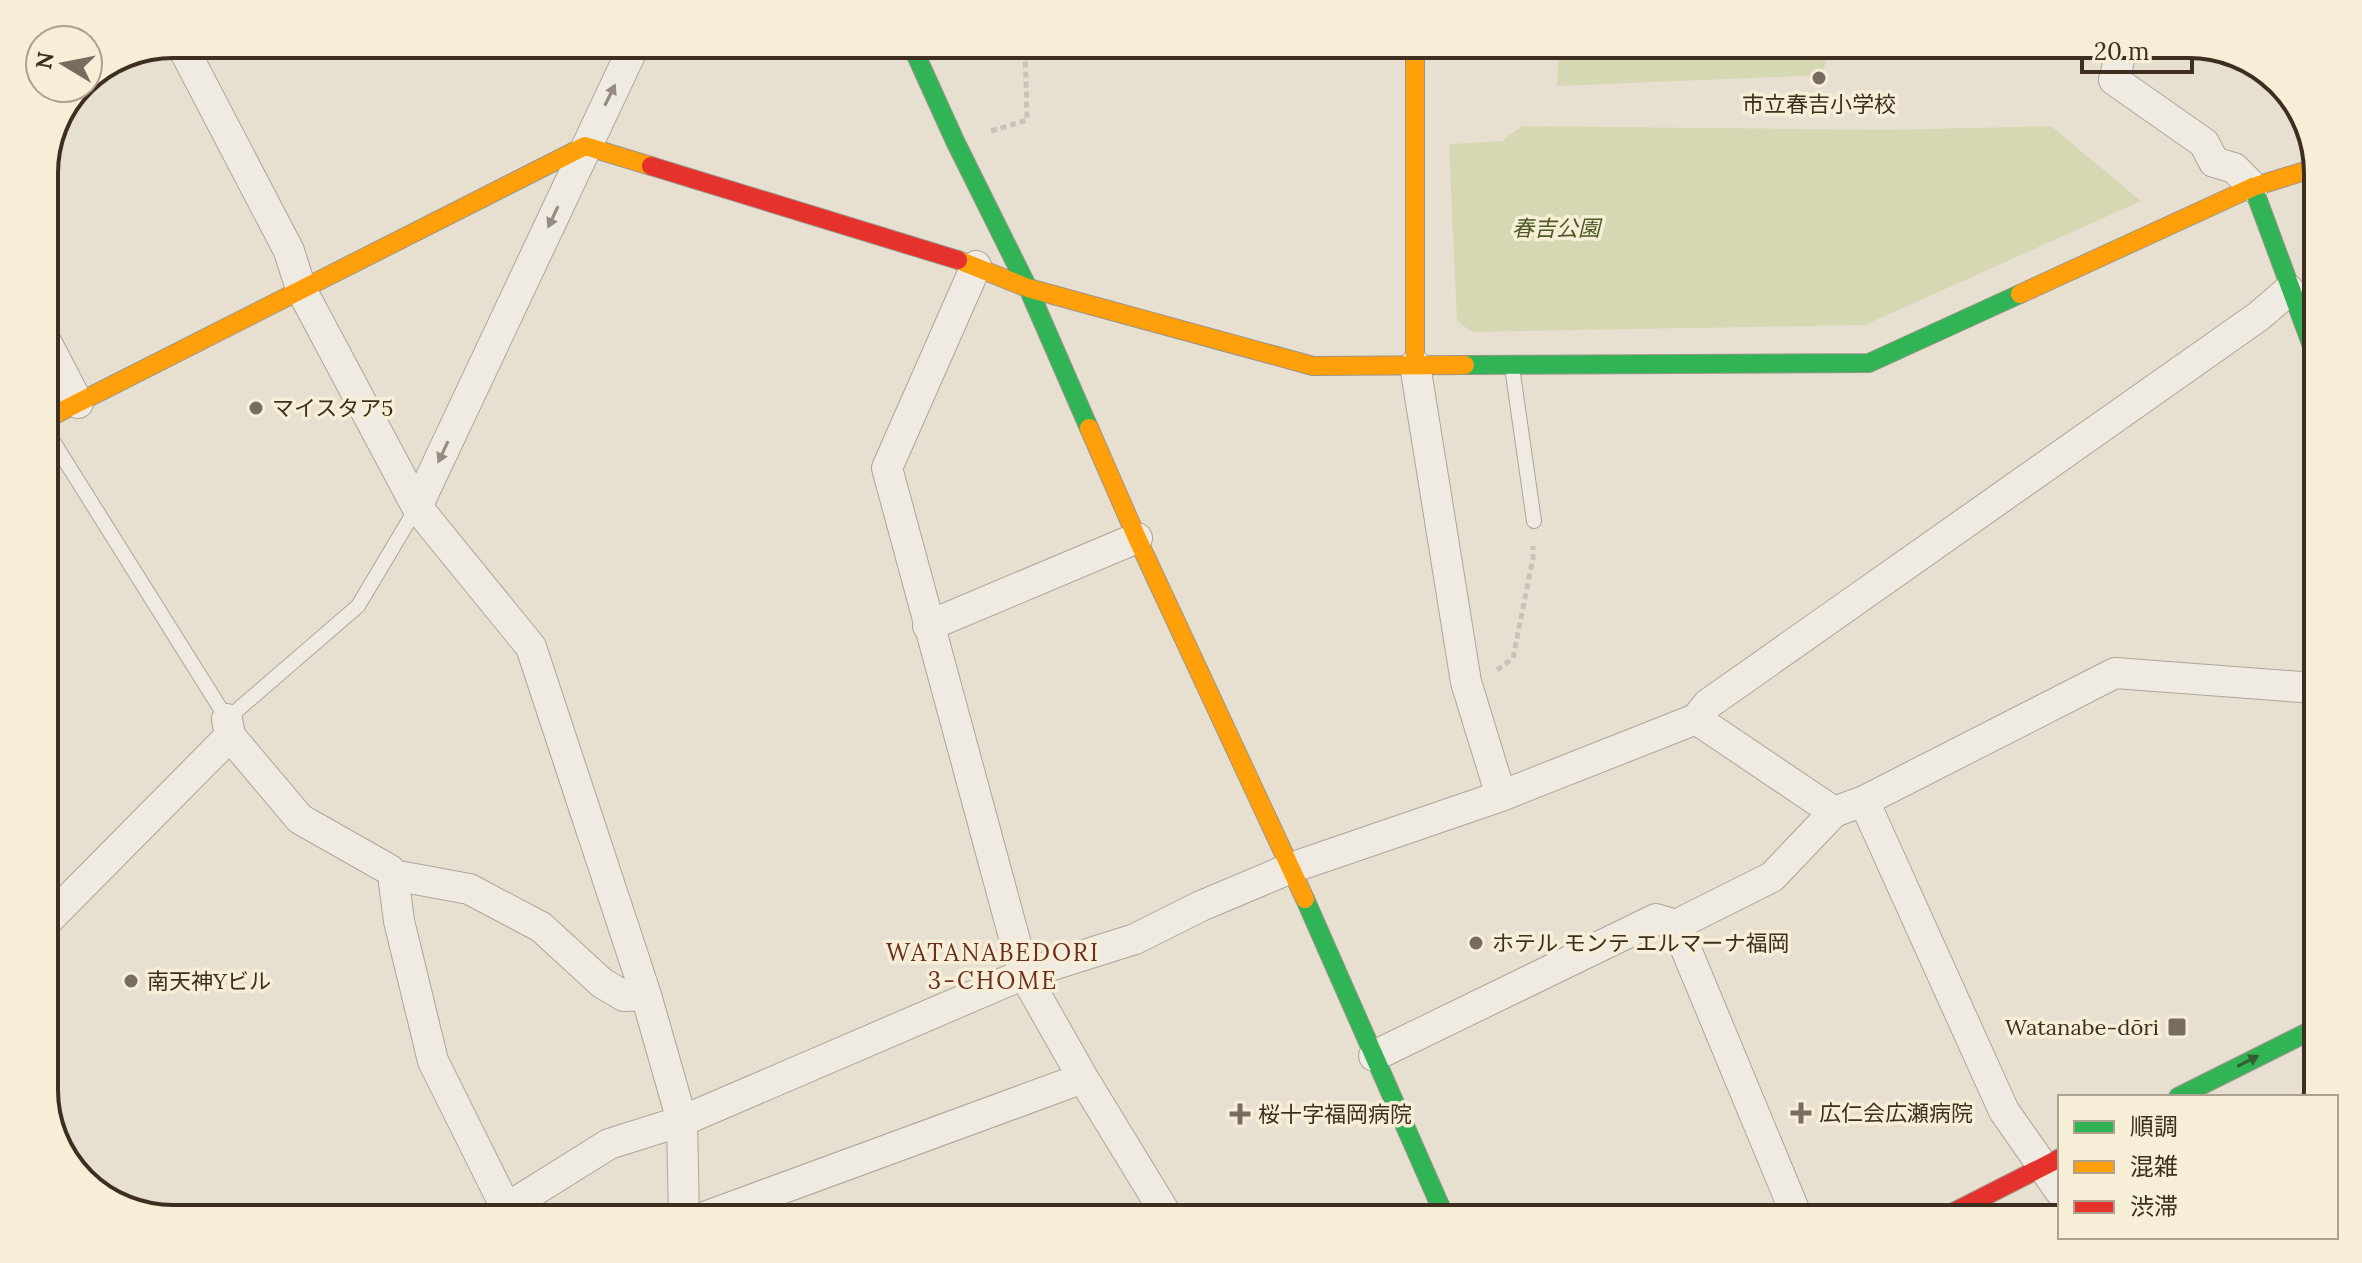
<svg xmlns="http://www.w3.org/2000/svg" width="2362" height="1263" font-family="Lora,'Noto Sans JP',serif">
	<rect width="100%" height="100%" fill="#e7e0d1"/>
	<!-- green -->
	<path fill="#d6d7b3" d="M1559,44H1826L1824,75L1557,86Z
		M1522,126L1886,130L2051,126L2141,201L1865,325L1472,332L1457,321L1449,144L1502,141Z"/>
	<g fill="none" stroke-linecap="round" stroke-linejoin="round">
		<defs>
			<path id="lane" d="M1512,367L1534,521
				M44,427L227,719L358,606L417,507"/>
			<path id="street" d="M181,44L289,251L301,289L417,507L531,647L646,995L682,1121L684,1219
				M2123,44L2114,80L2204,143L2214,162L2234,168L2253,187
				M976,266L887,468L1024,974L1083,1078L1169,1219
				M44,338L78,403
				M1415,365L1466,682L1501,796
				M417,507L635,44
				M928,626L1137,538
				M227,719L230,736L300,819L390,870L393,875L469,889L541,927L602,983L624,996L646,995
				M1696,719L1834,812L1864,801L2115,673L2301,687L2318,684
				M1864,801L2004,1111L2060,1191
				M393,875L399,921L433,1061L506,1208
				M44,924L230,736
				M1374,1056L1656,919L1676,925
				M489,1219L609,1144L682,1121L1024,974L1135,939L1201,906L1291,868L1501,796L1696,719L1708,704L2259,316L2289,290
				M699,1219L1083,1078
				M1798,1219L1676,925L1772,877L1834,812"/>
			<path id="fast" d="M911,44L955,141L1028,288L1089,428
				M2253,187L2318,362
				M1465,365L1869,363L2020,294
				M1305,899L1446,1219
				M2178,1097L2318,1027"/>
			<path id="slow" d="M1415,44V365
				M958,260L1028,288L1313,366L1465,365
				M2020,294L2253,187L2318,167
				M44,420L585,146L651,166
				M1089,428L1137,538L1305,899"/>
			<path id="jam" d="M651,166L958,260
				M1940,1219L2060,1158"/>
		</defs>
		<!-- lane casing -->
		<use href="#lane" stroke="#ada599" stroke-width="16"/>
		<!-- street casing -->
		<use href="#street" stroke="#ada599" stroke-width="32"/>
		<!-- fast casing -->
		<use href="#fast" stroke="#9c958a" stroke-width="20"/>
		<!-- slow casing -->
		<use href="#slow" stroke="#9c958a" stroke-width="20"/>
		<!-- jam casing -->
		<use href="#jam" stroke="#9c958a" stroke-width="20"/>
		<!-- path -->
		<path stroke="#c8c2b9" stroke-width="5" stroke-dasharray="6 4" stroke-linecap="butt" d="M991,131L1027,120L1025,44
			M1497,670L1513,658L1533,558V546"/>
		<!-- lane -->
		<use href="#lane" stroke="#efebe3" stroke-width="14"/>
		<!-- street -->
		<use href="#street" stroke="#efebe3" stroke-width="30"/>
		<!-- fast -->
		<use href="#fast" stroke="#30b455" stroke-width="18"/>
		<!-- slow -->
		<use href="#slow" stroke="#ff9f0a" stroke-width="18"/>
		<!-- jam -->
		<use href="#jam" stroke="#e5322d" stroke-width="18"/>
	</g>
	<!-- one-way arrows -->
	<defs><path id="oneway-solid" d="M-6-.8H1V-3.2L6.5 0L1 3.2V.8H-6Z" transform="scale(2)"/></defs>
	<g fill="#968c82">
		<use href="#oneway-solid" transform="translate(610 95) rotate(-64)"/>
		<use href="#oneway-solid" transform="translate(553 217) rotate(115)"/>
		<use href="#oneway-solid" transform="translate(443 452) rotate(115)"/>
	</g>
	<use fill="#385d33" href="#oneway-solid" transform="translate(2248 1061) rotate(-27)"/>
	<!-- markers -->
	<g fill="#786c5e" stroke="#f7eed8" stroke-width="3">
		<circle cx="1819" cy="78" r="8"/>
		<circle cx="256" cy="408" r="8"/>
		<circle cx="1476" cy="943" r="8"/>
		<circle cx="131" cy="981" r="8"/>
		<rect x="2167" y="1017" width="20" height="20" rx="4"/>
		<path d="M1797 1101h8v8h8v8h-8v8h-8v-8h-8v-8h8z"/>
		<path d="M1236 1102h8v8h8v8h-8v8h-8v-8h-8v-8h8z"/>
	</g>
	<g text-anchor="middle" stroke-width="7" stroke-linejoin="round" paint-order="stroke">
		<!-- poi labels -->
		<g font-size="22" fill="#3d2e20" stroke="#f7eed8" text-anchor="start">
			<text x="1819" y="112" text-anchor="middle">市立春吉小学校</text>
			<text x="272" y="416">マイスタア5</text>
			<text x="1492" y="951">ホテル モンテ エルマーナ福岡</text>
			<text x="147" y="989">南天神Yビル</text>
			<text x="2159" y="1035" text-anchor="end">Watanabe-dōri</text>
			<text x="1819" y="1121">広仁会広瀬病院</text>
			<text x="1258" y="1122">桜十字福岡病院</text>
		</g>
		<!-- park labels -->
		<g font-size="22" font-style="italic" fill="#4d5a26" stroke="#f7eed8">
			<text x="1556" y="236">春吉公園</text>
		</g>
		<!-- neighbourhood labels -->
		<g font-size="24" letter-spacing="2" fill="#6b2e1e" stroke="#f7eed8">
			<text x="993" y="961">WATANABEDORI<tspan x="993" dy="28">3-CHOME</tspan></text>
		</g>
	</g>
	<!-- crop -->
	<path d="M0 0H2362V1263H0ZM173 58H2189A115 115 0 0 1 2304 173V1090A115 115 0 0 1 2189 1205H173A115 115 0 0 1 58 1090V173A115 115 0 0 1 173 58Z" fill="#f7eed8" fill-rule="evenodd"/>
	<path fill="none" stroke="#3d2e20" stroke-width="4" d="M173 58H2189A115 115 0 0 1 2304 173V1090A115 115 0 0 1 2189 1205H173A115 115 0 0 1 58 1090V173A115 115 0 0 1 173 58Z"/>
	<!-- legend -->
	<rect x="2058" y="1095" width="280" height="144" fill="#f7eed8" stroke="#ada18e" stroke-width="2"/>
	<rect x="2074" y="1121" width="40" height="12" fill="#30b455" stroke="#ada18e" stroke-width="2"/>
	<text x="2130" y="1135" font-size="24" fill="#3d2e20">順調</text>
	<rect x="2074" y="1161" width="40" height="12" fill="#ff9f0a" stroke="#ada18e" stroke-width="2"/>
	<text x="2130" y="1175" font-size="24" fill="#3d2e20">混雑</text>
	<rect x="2074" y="1201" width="40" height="12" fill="#e5322d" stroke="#ada18e" stroke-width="2"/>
	<text x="2130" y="1215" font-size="24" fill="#3d2e20">渋滞</text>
	<!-- north arrow -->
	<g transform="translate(64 64) rotate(280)"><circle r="38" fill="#f7eed8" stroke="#ada18e" stroke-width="2"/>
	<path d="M0-6L14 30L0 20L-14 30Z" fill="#786c5e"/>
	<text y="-12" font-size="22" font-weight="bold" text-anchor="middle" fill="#3d2e20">N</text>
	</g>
	<!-- scale -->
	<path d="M2082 60v12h110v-12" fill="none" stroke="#3d2e20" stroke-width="4"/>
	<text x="2094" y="60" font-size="24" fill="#3d2e20" stroke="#f7eed8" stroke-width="6" paint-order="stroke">20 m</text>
</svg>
